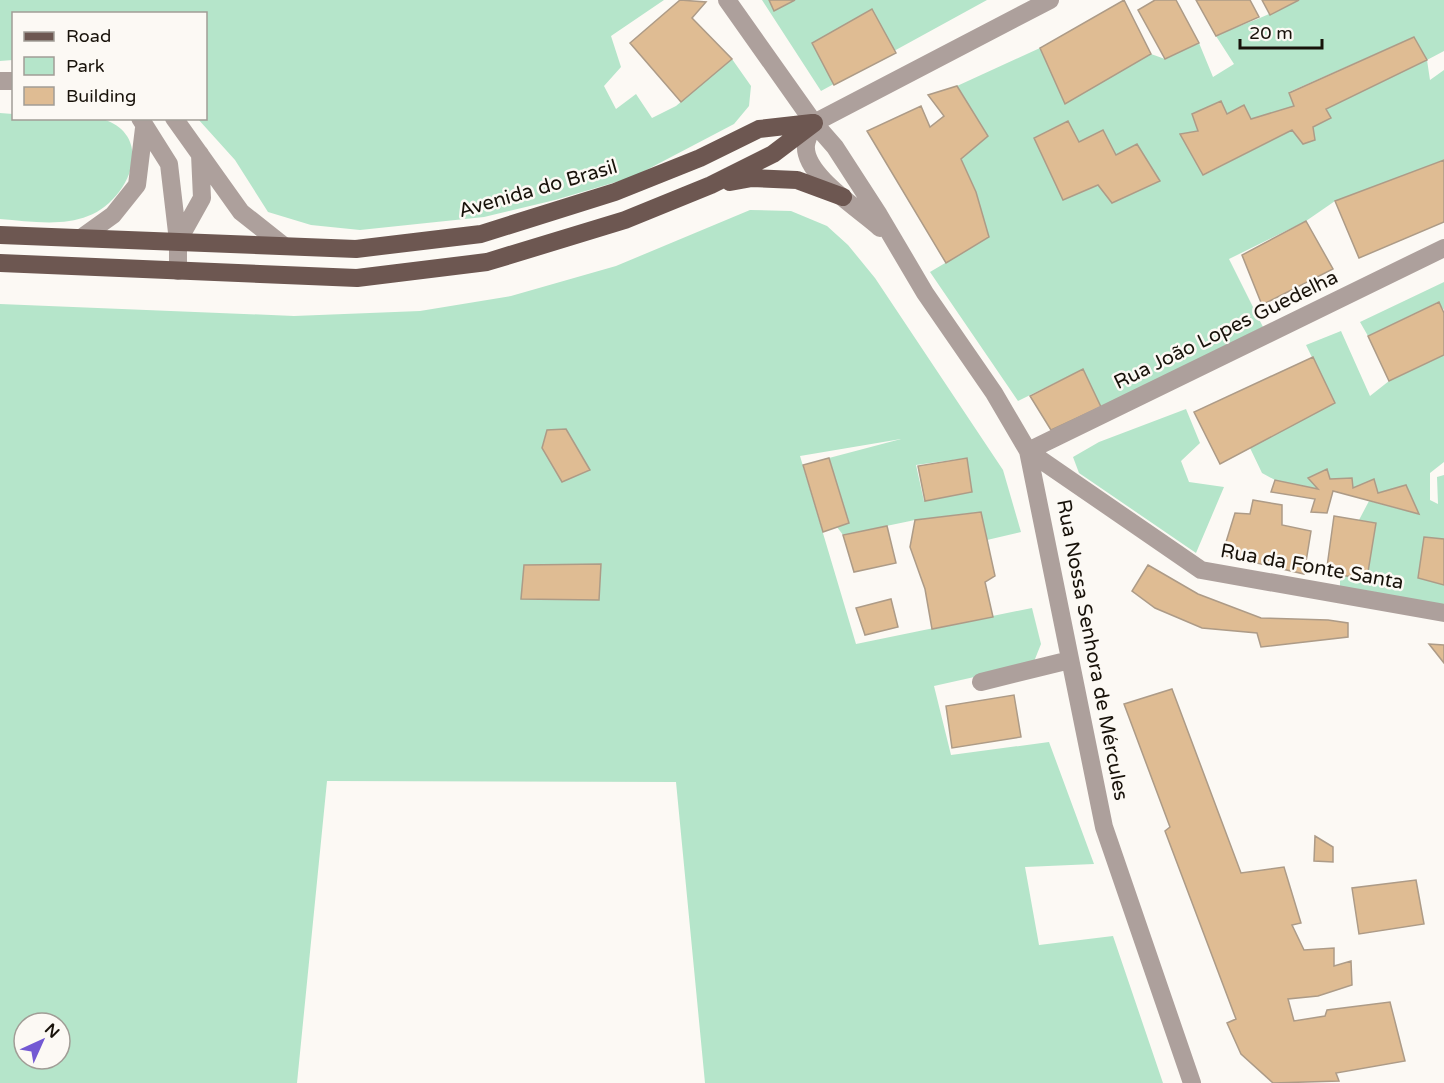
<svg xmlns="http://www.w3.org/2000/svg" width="1444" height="1083" font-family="'Varela Round',sans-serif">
  <rect width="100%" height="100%" fill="#fcf9f4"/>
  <path fill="#b5e5ca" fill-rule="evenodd" d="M0 0H664L611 36 621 67 604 86 616 109 636 94 652 118 676 106 732 59 751 86 749 106 734 124 633 177 555 200 484 217 360 230 311 225 268 212 235 160 198 119 206 118V14H14L13 60 0 61Z
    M762 0H987L821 91Z
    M1299 0H1444V51L1427 60 1430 80 1444 70V160L1335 201 1306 221 1229 259 1263 327 1101 407 1083 369 1018 401 930 272 989 237 976 192 961 159 988 136 957 86 1040 48 1066 103 1151 54 1165 59 1199 43 1213 77 1234 64 1216 36C1244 24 1272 14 1299 0ZM1414 37 1427 60 1326 109 1331 118 1313 127 1315 140 1303 144 1292 130 1204 175 1180 134 1198 131 1244 105 1251 119 1294 106 1289 92ZM1068 121 1079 142 1103 131 1116 155 1137 145 1160 181 1112 203 1098 185 1063 200 1034 138Z
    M0 113 13 114 14 118 103 119C157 137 128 201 88 216 61 227 28 221 0 219Z
    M750 210 791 211 827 226 848 245 875 278 1003 470 1021 532 987 540 980 512 915 520 843 535 837 527 849 522 829 458 901 439 800 456 856 644 1032 608 1041 644 1033 664 934 686 951 755 1049 742 1094 864 1025 867 1039 945 1113 936 1163 1083H705L676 782 327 781 297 1083H0V304L294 316 420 311 511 296 616 266ZM967 458 972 492 924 501 916 465ZM24 1023H60V1059H24Z
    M1444 282V310L1438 302 1368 336 1360 322Z
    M1341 331 1370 396 1389 381 1444 355V462L1430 473V500L1438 504 1437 477 1444 475V539L1424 538 1418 578 1444 585V606L1340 588V575L1367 578 1376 523 1359 520 1369 501 1419 514 1406 485 1378 493 1374 480 1353 488 1351 478 1330 479 1327 469 1309 478 1318 489 1275 480 1262 473 1250 448 1334 403 1306 345Z
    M1186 409 1200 443 1181 461 1189 482 1224 487 1196 553 1079 473 1073 457 1099 442Z"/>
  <path fill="#dfbc93" stroke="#ad9b87" stroke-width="1.5" d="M680 0 706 2 692 18 732 59 681 102 630 43Z
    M769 0H795L774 11Z
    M1124 0 1151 54 1065 104 1040 48Z
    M1155 0H1176L1199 43 1165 59 1138 10Z
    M1196 0H1250L1259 17 1216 36Z
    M1262 0H1299L1270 15Z
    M872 9 896 53 834 85 812 43Z
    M1414 37 1427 60 1326 109 1331 118 1313 127 1315 140 1303 144 1292 130 1203 175 1180 134 1198 131 1192 114 1221 101 1227 114 1244 105 1251 119 1294 106 1289 93Z
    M957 86 988 136 961 159 976 192 989 237 946 263 867 131 921 106 930 127 944 116 928 95Z
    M1068 121 1079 142 1103 130 1116 155 1137 144 1160 181 1112 203 1098 185 1063 200 1034 138Z
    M1444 160V222L1359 258 1335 201Z
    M1306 221 1333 269 1262 305 1242 255Z
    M1439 302 1444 313V355L1389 381 1368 336Z
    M1313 357 1335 403 1220 464 1194 412Z
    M1083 369 1101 407 1051 430 1030 396Z
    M566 429 590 470 562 482 542 448 547 430Z
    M829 458 849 523 823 532 803 465Z
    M967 458 972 492 925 501 918 466Z
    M1327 469 1330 479 1352 478 1353 488 1374 479 1378 493 1406 485 1419 514 1333 491 1327 513 1311 512 1315 499 1271 492 1275 480 1318 489 1308 478Z
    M1253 500 1282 505V525L1311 531 1304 574 1222 555 1235 513 1250 514Z
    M981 512 995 576 985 582 993 617 932 629 925 589 910 547 915 520Z
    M1334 516 1376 523 1367 578 1326 574Z
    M887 526 896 563 854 572 843 535Z
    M1424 537 1444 539V585L1418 578Z
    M601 564 599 600 521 599 524 565Z
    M1148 565 1198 594 1261 618 1328 620 1348 623V637L1261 647 1257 633 1202 628 1155 608 1132 591Z
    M891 599 898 627 865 635 856 608Z
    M1429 644 1444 645V663Z
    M1172 689 1241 873 1284 867 1301 923 1292 925 1304 950 1334 948V966L1351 961 1352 985 1318 996 1288 999 1294 1021 1325 1016 1327 1010 1390 1002 1405 1061 1336 1073 1339 1081 1273 1083 1241 1054 1227 1023 1236 1019 1165 831 1170 827 1124 704Z
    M1014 695 1021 737 952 748 946 706Z
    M1315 836 1333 847V862L1314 861Z
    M1416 880 1424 924 1359 934 1352 888Z"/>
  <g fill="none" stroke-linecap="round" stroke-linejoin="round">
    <path stroke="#ada09c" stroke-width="18" d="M727 0 814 123 835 147 879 215 925 293 994 393 1028 451 1104 827 1192 1083
      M0 81H14
      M140 118 169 164 178 241V271
      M174 118 241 212 284 246
      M814 123 1050 0
      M814 123C811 130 807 138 806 145 803 175 861 210 880 228
      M81 238 113 215 137 185 144 128
      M178 241 202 198 200 154
      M1028 451 1444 248
      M1028 451 1201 570 1444 613
      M981 682 1070 660"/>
    <path stroke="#6d5751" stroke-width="18" d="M730 182 752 178 797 180 843 197
      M0 235 356 249 481 234 615 192 700 158 759 129 812 123
      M0 263 357 278 487 262 625 220 711 185 773 154 814 123"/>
  </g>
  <g text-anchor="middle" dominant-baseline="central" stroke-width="5" stroke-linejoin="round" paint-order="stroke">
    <g font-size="20" fill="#18120a" stroke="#fcf9f4">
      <text transform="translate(538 189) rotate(-16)">Avenida do Brasil</text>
      <text transform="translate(1226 330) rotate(-26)">Rua João Lopes Guedelha</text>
      <text transform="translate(1312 567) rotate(10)">Rua da Fonte Santa</text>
      <text transform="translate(1092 650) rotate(79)">Rua Nossa Senhora de Mércules</text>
    </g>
  </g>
  <rect x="12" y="12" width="195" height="108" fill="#fcf9f4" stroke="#a19d96" stroke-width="1.5"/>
  <rect x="24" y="32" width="30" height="9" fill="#6d5751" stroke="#a19d96" stroke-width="1.5"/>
  <text x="66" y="42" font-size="18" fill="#18120a">Road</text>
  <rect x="24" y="57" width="30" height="18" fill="#b5e5ca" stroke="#a19d96" stroke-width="1.5"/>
  <text x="66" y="72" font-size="18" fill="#18120a">Park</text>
  <rect x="24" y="87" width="30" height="18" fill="#dfbc93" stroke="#a19d96" stroke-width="1.5"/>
  <text x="66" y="102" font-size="18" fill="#18120a">Building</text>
  <g transform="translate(42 1041) rotate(45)"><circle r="28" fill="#fcf9f4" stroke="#a19d96" stroke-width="1.5"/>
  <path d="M0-4.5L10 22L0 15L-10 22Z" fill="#7359d3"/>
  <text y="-9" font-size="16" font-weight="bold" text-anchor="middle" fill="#18120a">N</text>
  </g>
  <path d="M1240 39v9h82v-9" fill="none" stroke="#18120a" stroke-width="3"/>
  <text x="1249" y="39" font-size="18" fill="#18120a" stroke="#fcf9f4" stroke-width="4.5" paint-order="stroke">20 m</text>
</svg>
